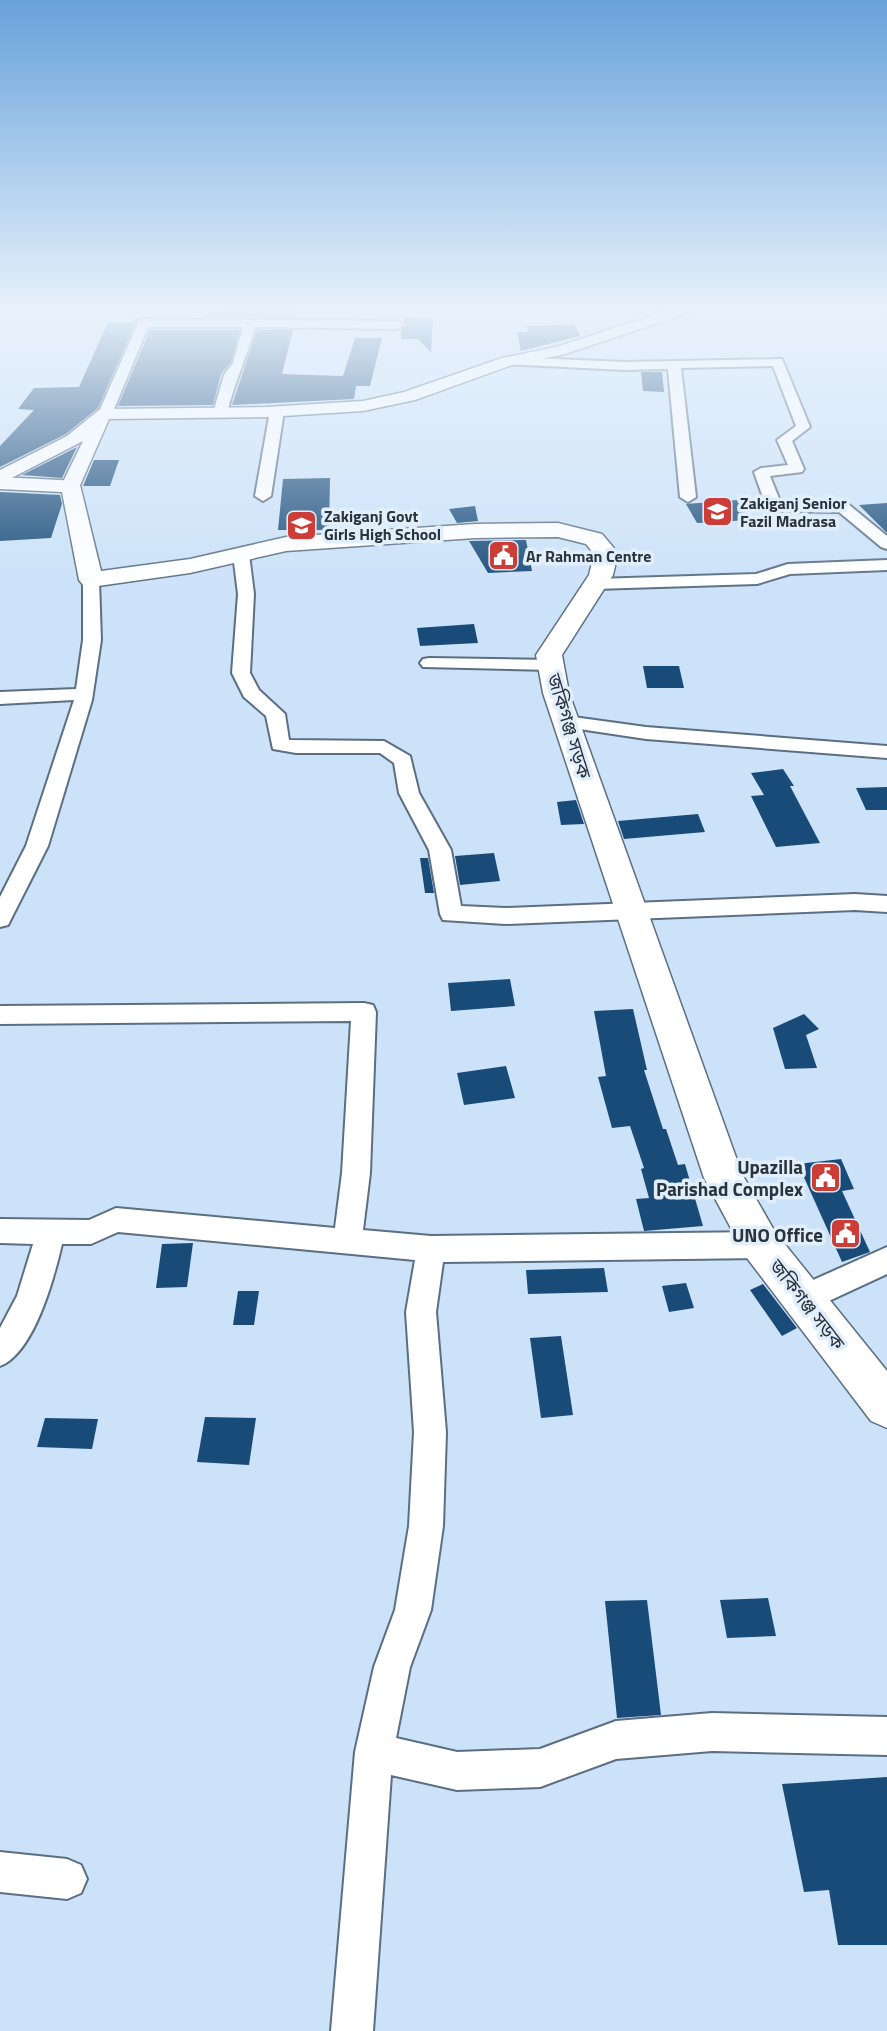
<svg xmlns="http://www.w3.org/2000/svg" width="887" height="2031" font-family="'Titillium Web','Noto Sans Bengali',sans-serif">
  <rect width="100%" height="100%" fill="#cce2f9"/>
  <path fill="#194b79" d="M222 311H295L294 318 202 317 204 313H221Z
    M403 317 433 319 431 352 418 339H401V330L406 326Z
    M135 318H140L136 322 98 408 66 434 0 467V446L34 410 18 409 34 388 79 387 108 322H134Z
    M575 325 580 336 521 351 517 332H528L526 326Z
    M150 330H240L231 362 221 374 213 405 118 406Z
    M257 330H293L282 374 343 376 355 338H382L370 386H356L354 399 232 405Z
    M641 372H662L664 392 643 391Z
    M77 447 62 478 22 475Z
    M94 460H119L110 486H83Z
    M330 478 329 530H278L283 479Z
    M0 492 60 495 62 504 51 538 0 541Z
    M737 500 749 520 697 523 686 504Z
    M887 503V533L859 505Z
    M475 506 478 521 457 523 449 509Z
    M526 540 532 571 488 573 469 541Z
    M474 624 478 643 420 646 417 628Z
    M643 666H679L684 688H647Z
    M783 769 794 786H790L820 843 776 847 751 796 764 795 751 773Z
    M887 787V810H866L856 788Z
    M576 800 584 824 561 825 557 802Z
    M698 814 705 832 624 839 618 821Z
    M494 853 500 881 460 885 455 856Z
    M420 858H428L434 893H425Z
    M510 979 515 1006 451 1011 448 983Z
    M633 1009 647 1070H644L663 1129H666L678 1165 685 1164 703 1226 644 1231 636 1199 649 1198 641 1169 644 1168 630 1126 612 1128 598 1077 606 1076 594 1011Z
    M804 1014 819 1029 806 1035 817 1068 785 1069 773 1028Z
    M506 1066 515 1098 464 1105 457 1073Z
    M841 1159 854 1189 842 1191 870 1252 842 1262 798 1164Z
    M193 1243 187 1287 156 1288 162 1244Z
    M604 1268 608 1292 528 1294 526 1270Z
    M686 1283 694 1308 669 1312 662 1286Z
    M763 1284 797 1328 782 1336 750 1290Z
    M238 1291H259L254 1325H233Z
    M561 1336 573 1415 541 1418 530 1338Z
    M205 1417 256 1418 249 1465 197 1462Z
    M45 1418 98 1419 92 1449 37 1447Z
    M768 1598 776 1636 727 1638 720 1600Z
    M647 1600 661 1715 617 1718 605 1601Z
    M887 1777V1945H838L829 1890 804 1892 782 1784Z"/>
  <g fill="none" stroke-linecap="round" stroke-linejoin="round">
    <defs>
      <path id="minor" d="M144 319 398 321 404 325 398 329 255 327C247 357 234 383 227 413L220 417 213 413 224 375 233 363 243 327H148L112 414 110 417H100L98 414 138 323Z
        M508 357 625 362 782 359 810 427 792 441 804 469 802 472 770 476 780 501 848 504 887 536V549L881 547 839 512 774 511 766 506 754 472 761 468 788 465 777 440 796 426 773 366 681 368 696 497 688 502 680 497 668 369 625 370 504 364 502 361Z
        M277 407 284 411 271 496 263 501 255 496 270 411Z
        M241 549 249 554 254 594 250 673 259 690 285 714 289 740 384 741 410 756 419 793 451 850 461 906 505 908 855 894 887 896V912L855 910 505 924 443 920 440 914 429 850 399 793 394 763 380 753H296L273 749 266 716 244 697 232 673 238 594 233 554Z
        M887 560V570L790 574 757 584 595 589 587 584 595 579 756 574 788 564Z
        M91 575 99 580 101 640 92 700 48 846 11 919 8 925 0 927V897L26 846 74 700 0 704V692L76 689 83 640V580Z
        M429 658 551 660 560 665 551 670 423 667 420 663 423 659Z
        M566 716 646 727 887 746V758L646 739 559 726 556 722Z
        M364 1003 373 1005 376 1012 370 1173 363 1230 431 1236 761 1232 771 1236 775 1245 771 1254 761 1258 443 1262 436 1312 446 1432 443 1526 431 1610 410 1667 396 1738 457 1752 540 1749 616 1721 712 1713 887 1717V1755L712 1751 616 1759 540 1787 457 1790 391 1775 373 2031H331L355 1752 374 1667 395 1610 409 1526 414 1432 406 1312 415 1260 118 1232 91 1244H62C54 1278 34 1353 0 1366V1328L17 1296 33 1244 0 1243V1219L89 1220 116 1208 335 1228 342 1173 351 1021 0 1024V1006Z
        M887 1247V1274L803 1313 793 1309 788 1299 793 1289Z
        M0 1852 67 1859 81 1865 87 1879 81 1893 67 1899 0 1892Z"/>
      <path id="tertiary" d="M666 311H688L685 314 565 354 512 365 415 400 363 411 267 417 109 419 78 490 71 492 61 486 83 441 0 484V470L67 436 99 410 105 409 267 407 363 401 404 392 502 358 556 347Z"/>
      <path id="secondary" d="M0 477 79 481 101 571 190 559 286 537 475 524 558 523 602 534 618 553 613 575 562 655 569 693 742 1174 775 1232 887 1371V1428L871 1421 747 1258 704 1178 543 693 536 655 589 575 594 554 586 544 558 537 475 538 286 551 190 573 91 587 83 585 79 580 62 492 0 489Z"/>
    </defs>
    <use href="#minor" stroke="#5b6e82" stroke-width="4"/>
    <use href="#tertiary" stroke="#5b6e82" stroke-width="3"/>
    <use href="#secondary" stroke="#5b6e82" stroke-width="3"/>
    <use href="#minor" fill="#fff" fill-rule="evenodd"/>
    <use href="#tertiary" fill="#fff" fill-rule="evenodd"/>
    <use href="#secondary" fill="#fff" fill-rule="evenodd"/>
  </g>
  <linearGradient id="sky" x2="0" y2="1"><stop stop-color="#67a2da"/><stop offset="0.52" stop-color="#e8f2fc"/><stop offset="1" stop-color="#e8f2fc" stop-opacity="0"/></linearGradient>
  <rect width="887" height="595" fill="url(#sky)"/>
  <defs>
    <symbol id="school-square" viewBox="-11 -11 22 22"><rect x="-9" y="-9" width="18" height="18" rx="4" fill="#cb3d36" stroke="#e1eefc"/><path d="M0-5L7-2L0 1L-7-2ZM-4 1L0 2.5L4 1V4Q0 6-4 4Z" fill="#fff"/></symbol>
    <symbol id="civic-square" viewBox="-11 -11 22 22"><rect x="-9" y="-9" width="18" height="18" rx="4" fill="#cb3d36" stroke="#e1eefc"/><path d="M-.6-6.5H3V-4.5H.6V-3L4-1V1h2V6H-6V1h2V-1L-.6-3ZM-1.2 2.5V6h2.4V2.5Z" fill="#fff"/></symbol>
  </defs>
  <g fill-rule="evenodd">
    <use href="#school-square" x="700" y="494" width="35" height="35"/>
    <use href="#school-square" x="284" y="508" width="35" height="35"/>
    <use href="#civic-square" x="486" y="538" width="35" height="35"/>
    <use href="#civic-square" x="808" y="1160" width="35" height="35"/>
    <use href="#civic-square" x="828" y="1216" width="35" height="35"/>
  </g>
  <g text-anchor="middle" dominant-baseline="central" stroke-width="7" stroke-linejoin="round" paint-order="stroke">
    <g font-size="16" font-weight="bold" fill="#2b333c" stroke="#e1eefc" text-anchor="start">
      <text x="740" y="503">Zakiganj Senior<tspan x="740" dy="18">Fazil Madrasa</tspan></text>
      <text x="324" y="516">Zakiganj Govt<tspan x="324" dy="18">Girls High School</tspan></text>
      <text x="526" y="556">Ar Rahman Centre</text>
    </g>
    <g font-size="19" fill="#2b333c" stroke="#e1eefc">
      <text transform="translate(570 726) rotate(73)">জকিগঞ্জ সড়ক</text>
      <text transform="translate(808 1304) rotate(52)">জকিগঞ্জ সড়ক</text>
    </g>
    <g font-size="19" font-weight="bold" fill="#2b333c" stroke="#e1eefc" text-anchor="end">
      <text x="803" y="1166">Upazilla<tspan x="803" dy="22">Parishad Complex</tspan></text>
      <text x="823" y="1234">UNO Office</text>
    </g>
  </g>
</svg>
